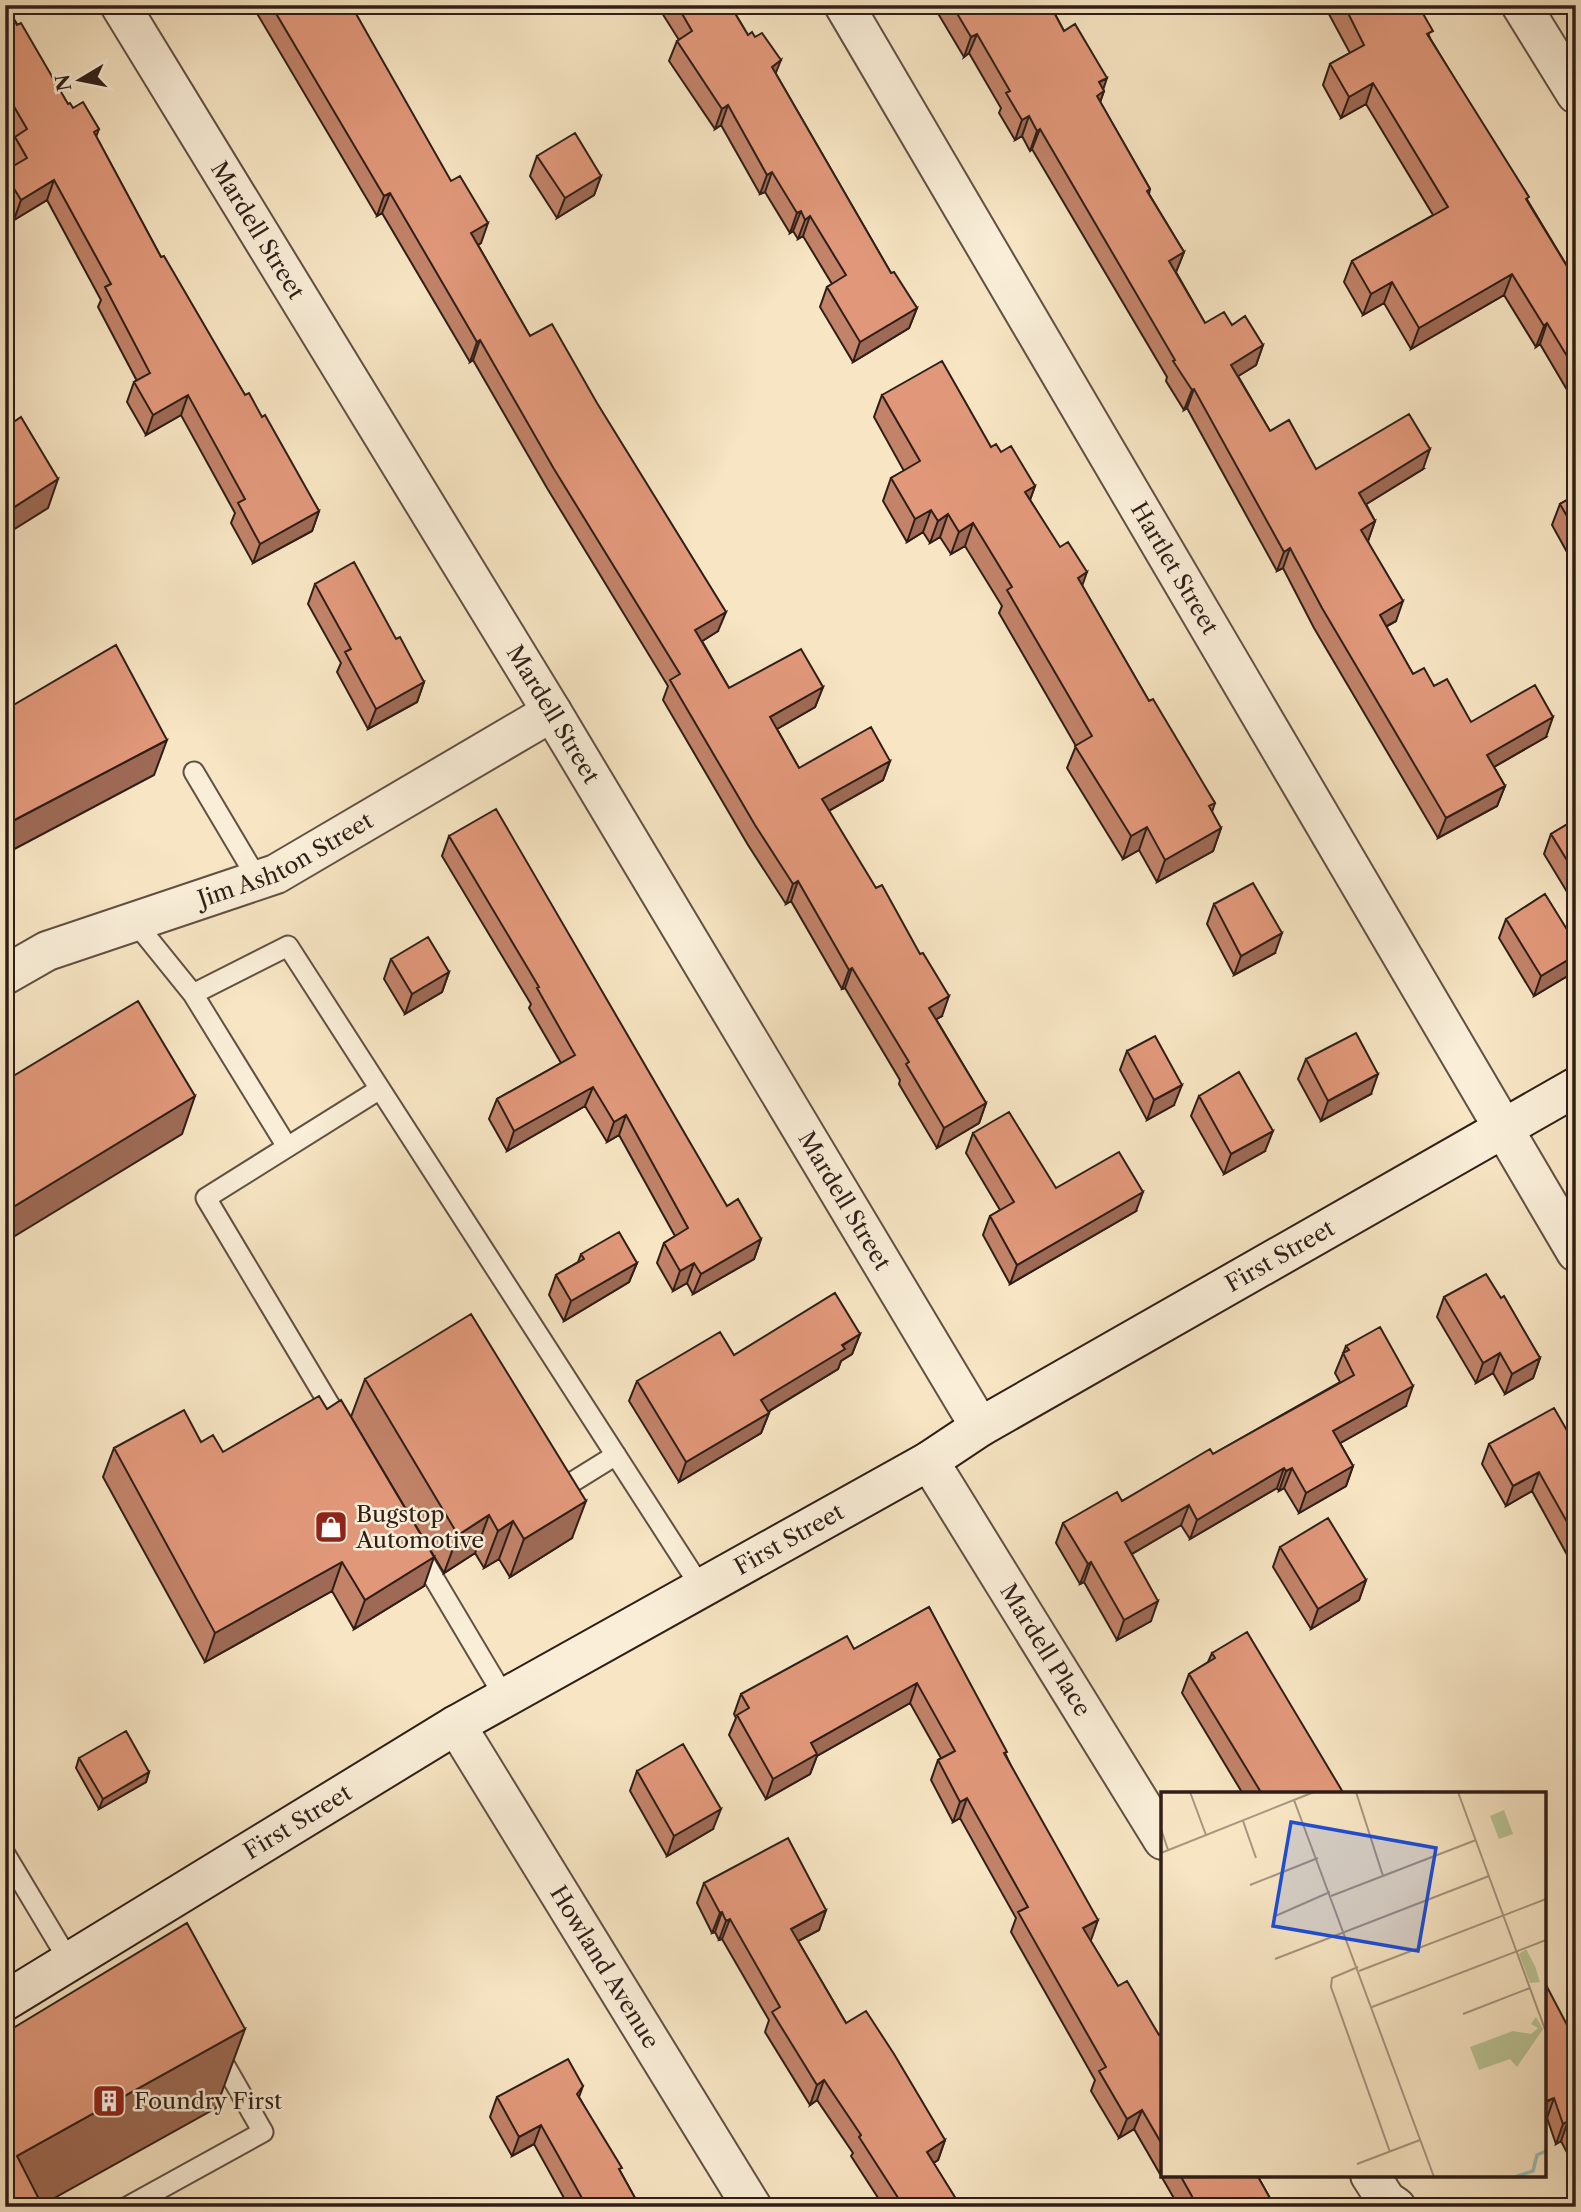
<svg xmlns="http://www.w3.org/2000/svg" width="1581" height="2212" font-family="'Libre Caslon Text',serif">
  <rect width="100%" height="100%" fill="#f7e5c3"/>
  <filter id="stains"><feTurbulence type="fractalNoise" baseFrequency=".00286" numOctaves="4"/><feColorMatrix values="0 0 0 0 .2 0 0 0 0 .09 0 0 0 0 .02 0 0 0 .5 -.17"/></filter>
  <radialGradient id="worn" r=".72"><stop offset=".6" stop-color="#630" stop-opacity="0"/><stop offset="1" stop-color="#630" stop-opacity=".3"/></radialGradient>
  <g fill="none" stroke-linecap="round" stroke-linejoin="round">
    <defs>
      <path id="lane" d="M194 772 258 880
        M134 921 193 994
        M286 1145 193 994 288 946 702 1589
        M344 1429 206 1198 380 1089
        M558 1491 616 1455
        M416 1548 505 1698
        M5 1854 69 1961
        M127 2207 263 2132 216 2050"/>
      <g id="street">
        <path id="s1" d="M120 5 552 712 980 1427"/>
        <path id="s2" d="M844 5 1576 1252"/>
        <path d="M1521 5 1576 94"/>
        <path id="s3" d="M5 975 47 951 276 874 552 712"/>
        <path id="s4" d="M929 1461 1163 1840"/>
        <path id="s5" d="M456 1725 752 2207"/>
        <path d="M1370 2175 1386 2200 1396 2207"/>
      </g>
      <g id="secondary">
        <path id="s6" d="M5 2001 456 1725 929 1461 980 1427 1576 1087"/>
      </g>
    </defs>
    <use href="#lane" stroke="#615043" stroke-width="23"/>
    <use href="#street" stroke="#615043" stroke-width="42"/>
    <use href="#secondary" stroke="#2f1e18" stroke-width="42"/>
    <use href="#lane" stroke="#faeed8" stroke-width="19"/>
    <use href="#street" stroke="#faeed8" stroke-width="38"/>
    <use href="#secondary" stroke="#faeed8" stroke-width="38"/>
  </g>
  <path fill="#c28369" stroke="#2f1e18" stroke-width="2" d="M5 5 68 104 99 129 96 137 161 257 245 395 262 417 319 511 312 531 253 563 231 523 235 513 181 415 146 435 127 402 134 382 137 381 98 307 101 300 47 200 14 220 5 206V171L13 166 7 156 14 139 5 124Z
    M252 5H351L481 243 478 245 530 336 718 631 702 641 729 688 823 687 815 707 777 729 799 768 890 761 883 780 829 811 942 1016 936 1019 986 1103 979 1123 937 1148 899 1084 900 1080 845 988 842 989 791 901 786 904 748 845 663 700 668 686 547 488 473 360 470 362 382 213 377 216Z
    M657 5H730L748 35 776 74 891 273 917 308 909 328 853 362 820 307 827 287 832 284 803 236 798 239 793 231 790 233 765 192 760 194 721 125 715 129 669 61 677 41 679 40Z
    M933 5H1050L1064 31 1104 91 1100 102 1150 189 1149 194 1184 252 1176 272 1205 323 1232 325 1263 345 1256 365 1238 376 1270 431 1316 469H1423L1366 504 1375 521 1368 541 1396 621 1386 627 1413 674 1434 686 1471 722 1546 737 1494 767 1505 786 1497 806 1438 838 1314 628 1283 568 1277 571 1187 408 1184 410 1166 381 1167 377 1032 149 1030 151 1022 136 1015 140 999 113 1001 108 969 53 964 57Z
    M1324 5H1418L1430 38 1576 281V405L1540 344 1536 347 1504 295 1411 349 1384 303 1363 315 1344 282 1352 261 1433 215 1366 104 1341 118 1323 85 1330 64 1350 53Z
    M537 156 601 176 594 195 557 218 530 176Z
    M882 395 1001 452 1035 486 1030 500 1082 586 1149 701 1215 803 1212 812 1221 828 1213 851 1157 882 1139 850 1123 859 1067 768 1076 746 999 613 1002 606 965 546 951 554 940 537 930 543 923 532 907 542 883 501 891 478 904 471 874 417Z
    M1576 495V562L1573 563 1552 525 1560 504Z
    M315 584 396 639 424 682 417 702 368 729 337 672 341 663 308 604Z
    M1576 819V905H1575L1544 854 1551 834Z
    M449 836 727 1206 761 1239 754 1259 693 1294 687 1283 673 1291 657 1263 664 1243 675 1236 619 1135 607 1142 585 1106 507 1151 489 1119 497 1099 561 1063 529 1008 531 1004 442 856Z
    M1214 904 1275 953 1234 975 1207 924Z
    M1506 919 1576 944V966L1574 972 1534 996 1499 938Z
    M391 959 449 972 442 992 405 1014 384 979Z
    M1127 1051 1174 1105 1147 1120 1120 1070Z
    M1306 1059 1371 1094 1321 1121 1298 1079Z
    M1199 1096 1265 1151 1224 1174 1191 1116Z
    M973 1133 1056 1188 1136 1211 1010 1284 983 1235 990 1216 1000 1210 966 1153Z
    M581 1254 637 1263 629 1282 564 1321 549 1295 556 1275 578 1262Z
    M1444 1297 1501 1298 1540 1358 1533 1378 1505 1394 1493 1373 1476 1383 1437 1317Z
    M860 1334 852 1354 841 1361 838 1369 768 1412 769 1413 761 1433 679 1482 629 1401 637 1381 734 1355Z
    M1346 1346 1406 1406 1340 1443 1353 1466 1346 1486 1299 1513 1284 1488 1279 1491 1277 1488 1190 1539 1181 1525 1132 1554 1151 1621 1117 1640 1084 1582 1080 1584 1056 1543 1063 1523 1122 1501 1213 1454 1340 1382 1335 1373Z
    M365 1379 572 1538 510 1577 499 1559 484 1568 475 1553 444 1573 351 1417Z
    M201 1442 223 1452 424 1586 354 1629 332 1591 205 1662 103 1477 114 1448Z
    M1489 1444 1576 1446V1571L1532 1491 1506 1506 1482 1464Z
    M1280 1547 1366 1580 1359 1600 1311 1629 1273 1567Z
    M929 1607 1006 1755 1090 1940 1118 1986 1159 2035 1163 2033V2175H1257L1275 2207H1179L1134 2129 1119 2138 1091 2091 1095 2080 1011 1932 1016 1918 960 1818 953 1822 931 1780 938 1760 941 1758 910 1703 817 1756 810 1774 766 1799 729 1735 736 1718 734 1714 741 1694 854 1649Z
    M1212 1653 1344 1794H1243L1182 1693 1189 1674 1208 1662Z
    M79 1758 149 1772 146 1782 99 1809 76 1768Z
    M637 1771 713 1829 667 1856 630 1791Z
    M704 1883 826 1910 819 1930 798 1941 846 2023 945 2140 938 2160 933 2163 961 2207H884L851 2156 853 2153 817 2100 810 2105 765 2032 769 2020 722 1939 719 1940 715 1932 712 1933 697 1903Z
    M1544 1986 1576 2042V2163L1573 2164 1561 2141 1556 2144 1547 2118 1544 2119Z
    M583 2086 579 2097 640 2207H569L534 2144 512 2156 490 2117 497 2097Z"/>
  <path fill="#9e6a55" stroke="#2f1e18" stroke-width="2" d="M977 34 969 53 964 57 971 37Z
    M781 60 773 80 772 67Z
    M1107 78 1102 93 1104 91 1097 111 1089 116 1099 82Z
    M1373 83 1366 104 1341 118 1349 97Z
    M728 105 721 125 715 129 722 109Z
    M1029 116 1022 136 1015 140 1022 120Z
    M1040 129 1032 149 1030 151 1037 131Z
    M772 172 765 192 760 194 767 175Z
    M601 176 594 195 557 218 565 198Z
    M54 180 47 200 14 220 21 200Z
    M390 193 382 213 377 216 384 196Z
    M801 211 793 231 790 233 797 213Z
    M810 216 803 236 798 239 805 220Z
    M488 223 481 243 464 253 471 233Z
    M1184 252 1176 272 1162 280 1169 261Z
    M1512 274 1504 295 1411 349 1419 328Z
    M1392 282 1384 303 1363 315 1371 294Z
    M917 308 909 328 853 362 860 342Z
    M1547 323 1540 344 1536 347 1544 326Z
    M480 340 473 360 470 362 477 342Z
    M1263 345 1256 365 1224 385 1231 365Z
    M1194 389 1187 408 1184 410 1192 390Z
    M188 395 181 415 146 435 153 415Z
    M1430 449 1423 469 1352 513 1359 493Z
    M58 479 48 508 5 535V513Z
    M1035 486 1027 508 1025 492Z
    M931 510 923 532 907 542 915 519Z
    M319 511 312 531 253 563 260 544Z
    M948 514 940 537 930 543 938 521Z
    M1375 521 1368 541 1354 549 1361 530Z
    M973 523 965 546 951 554 959 532Z
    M1290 548 1283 568 1277 571 1284 552Z
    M1087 572 1079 595 1078 578Z
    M1403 601 1396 621 1372 634 1380 615Z
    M726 612 718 631 688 650 695 630Z
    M424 682 417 702 368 729 376 709Z
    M823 687 815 707 763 737 770 717Z
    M1553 717 1546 737 1480 775 1487 755Z
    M167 740 154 775 5 854V825Z
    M890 761 883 780 814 819 822 799Z
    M1505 786 1497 806 1438 838 1446 818Z
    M1147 827 1139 850 1123 859 1131 836Z
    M1221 828 1213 851 1157 882 1165 860Z
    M798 881 791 901 786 904 793 884Z
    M1282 933 1275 953 1234 975 1241 956Z
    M1576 955V966L1574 972 1534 996 1541 976Z
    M852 968 845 988 842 989 849 970Z
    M449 972 442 992 405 1014 412 994Z
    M949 996 942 1016 922 1027 929 1008Z
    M1378 1074 1371 1094 1321 1121 1328 1101Z
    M1182 1085 1174 1105 1147 1120 1154 1100Z
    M593 1087 585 1106 507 1151 514 1131Z
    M195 1096 182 1134 5 1242V1212Z
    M986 1103 979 1123 937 1148 944 1128Z
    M626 1115 619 1135 607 1142 614 1122Z
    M1273 1131 1265 1151 1224 1174 1231 1154Z
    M1143 1192 1136 1211 1010 1284 1017 1265Z
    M761 1239 754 1259 693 1294 701 1274Z
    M637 1263 629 1282 564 1321 571 1301Z
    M694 1263 687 1283 673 1291 680 1271Z
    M860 1334 852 1354 841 1361 838 1369 754 1420 761 1400Z
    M1500 1353 1493 1373 1476 1383 1483 1363Z
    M1540 1358 1533 1378 1505 1394 1512 1374Z
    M1413 1386 1406 1406 1326 1451 1333 1431Z
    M769 1413 761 1433 679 1482 686 1462Z
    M1353 1466 1346 1486 1299 1513 1306 1493Z
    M1284 1468 1277 1488 1190 1539 1197 1520Z
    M1292 1468 1284 1488 1279 1491 1286 1471Z
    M1539 1472 1532 1491 1506 1506 1513 1486Z
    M586 1501 572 1538 510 1577 524 1539Z
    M1189 1505 1181 1525 1118 1562 1125 1542Z
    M489 1515 475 1553 444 1573 458 1535Z
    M513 1521 499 1559 484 1568 498 1531Z
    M434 1557 424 1586 354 1629 365 1600Z
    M342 1562 332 1591 205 1662 215 1633Z
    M1091 1562 1084 1582 1080 1584 1088 1564Z
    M1366 1580 1359 1600 1311 1629 1318 1609Z
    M1158 1601 1151 1621 1117 1640 1124 1620Z
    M917 1683 910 1703 817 1756 810 1774 766 1799 773 1779 811 1743Z
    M149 1772 146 1782 99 1809 103 1799Z
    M967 1798 960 1818 953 1822 960 1802Z
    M721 1809 713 1829 667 1856 674 1836Z
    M826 1910 819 1930 783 1949 791 1929Z
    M722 1912 715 1932 712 1933 720 1913Z
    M730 1919 722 1939 719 1940 726 1921Z
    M1098 1920 1091 1940 1076 1948 1083 1928Z
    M245 2029 216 2108 38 2207 17 2156Z
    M824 2080 817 2100 810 2105 817 2085Z
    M1554 2098 1547 2118 1544 2119 1545 2103Z
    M1142 2110 1134 2129 1119 2138 1127 2119Z
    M1568 2121 1561 2141 1556 2144 1563 2124Z
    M541 2125 534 2144 512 2156 519 2137Z
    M945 2140 938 2160 919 2172 927 2152Z"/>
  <path fill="#e1987a" stroke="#2f1e18" stroke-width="2" d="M5 5 17 25 21 23 68 104 70 103 73 108 83 102 99 129 94 132 161 257 164 256 245 395 249 393 262 417 265 415 319 511 260 544 238 503 245 499 188 395 153 415 134 382 150 373 105 287 111 284 54 180 21 200 5 174V171L27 158 15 137 27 129 5 91Z
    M271 5H351L451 181 460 176 488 223 471 233 530 336 552 324 597 403 726 612 695 630 729 688 801 649 823 687 770 717 799 768 871 727 890 761 822 799 876 888 882 885 920 954 923 953 949 996 929 1008 986 1103 944 1128 906 1064 909 1062 852 968 849 970 798 881 793 884 755 825 670 680 680 674 554 469 480 340 477 342 390 193 384 196Z
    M677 5H730L748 35 752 32 755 37 762 33 781 60 772 67 891 273 894 272 917 308 860 342 827 287 846 275 810 216 805 220 801 211 797 213 772 172 767 175 728 105 722 109 677 41 692 31Z
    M952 5H1050L1064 31 1075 24 1107 78 1099 82 1104 91 1097 96 1150 189 1147 191 1184 252 1169 261 1205 323 1224 312 1232 325 1245 316 1263 345 1231 365 1270 431 1289 420 1316 469 1409 414 1430 449 1359 493 1375 521 1361 530 1403 601 1380 615 1413 674 1424 668 1434 686 1447 679 1471 722 1535 685 1553 717 1487 755 1505 786 1446 818 1322 608 1290 548 1284 552 1194 389 1192 390 1173 361 1175 360 1040 129 1037 131 1029 116 1022 120 1006 93 1010 91 977 34 971 37Z
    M1344 5H1418L1433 31 1427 34 1529 197 1526 199 1576 281V371L1547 323 1544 326 1512 274 1419 328 1392 282 1371 294 1352 261 1448 207 1373 83 1349 97 1330 64 1364 45Z
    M575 133 601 176 565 198 537 156Z
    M942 361 991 447 996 444 1001 452 1011 446 1035 486 1025 492 1060 547 1068 542 1087 572 1078 578 1149 701 1153 699 1215 803 1209 806 1221 828 1165 860 1147 827 1131 836 1075 746 1092 736 1007 590 1012 587 973 523 959 532 948 514 938 521 931 510 915 519 891 478 920 461 882 395Z
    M21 417 58 479 5 513V428Z
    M1576 495V532L1560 504Z
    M354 562 396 639 400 637 424 682 376 709 345 652 351 649 315 584Z
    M116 645 167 740 5 825V710Z
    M496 809 727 1206 738 1199 761 1239 701 1274 694 1263 680 1271 664 1243 688 1228 626 1115 614 1122 593 1087 514 1131 497 1099 575 1055 537 988 539 987 449 836Z
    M1576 819V875L1551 834Z
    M1253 883 1282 933 1241 956 1214 904Z
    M1545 894 1576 944V955L1541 976 1506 919Z
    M428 937 449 972 412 994 391 959Z
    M138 1001 195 1096 5 1212V1081Z
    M1356 1033 1378 1074 1328 1101 1306 1059Z
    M1155 1036 1182 1085 1154 1100 1127 1051Z
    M1239 1072 1273 1131 1231 1154 1199 1096Z
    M1009 1112 1056 1188 1119 1152 1143 1192 1017 1265 990 1216 1014 1202 973 1133Z
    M619 1232 637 1263 571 1301 556 1275 584 1259 581 1254Z
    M1486 1274 1501 1298 1504 1296 1540 1358 1512 1374 1500 1353 1483 1363 1444 1297Z
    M835 1293 860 1334 842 1345 845 1349 761 1400 769 1413 686 1462 637 1381 720 1332 734 1355Z
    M471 1314 586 1501 524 1539 513 1521 498 1531 489 1515 458 1535 365 1379Z
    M1380 1327 1413 1386 1333 1431 1353 1466 1306 1493 1292 1468 1286 1471 1284 1468 1197 1520 1189 1505 1125 1542 1158 1601 1124 1620 1091 1562 1088 1564 1063 1523 1117 1492 1122 1501 1210 1449 1213 1454 1354 1375 1343 1353 1349 1350 1346 1346Z
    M319 1396 327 1409 341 1400 434 1557 365 1600 342 1562 215 1633 114 1448 184 1410 201 1442 213 1435 223 1452Z
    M1554 1408 1576 1446V1538L1539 1472 1513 1486 1489 1444Z
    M1328 1518 1366 1580 1318 1609 1280 1547Z
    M929 1607 1007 1752 1004 1753 1098 1920 1083 1928 1118 1986 1127 1981 1159 2035 1163 2033V2146L1142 2110 1127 2119 1099 2071 1106 2067 1018 1912 1028 1907 967 1798 960 1802 938 1760 955 1751 917 1683 811 1743 817 1754 773 1779 737 1715 749 1708 741 1694 847 1636 854 1649Z
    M1247 1632 1344 1794H1262L1189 1674 1215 1658 1212 1653Z
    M126 1731 149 1772 103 1799 79 1758Z
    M683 1744 721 1809 674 1836 637 1771Z
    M788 1838 826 1910 791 1929 846 2023 866 2011 894 2054 945 2140 927 2152 961 2207H904L859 2137 861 2135 824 2080 817 2085 772 2012 780 2007 730 1919 726 1921 722 1912 720 1913 704 1883Z
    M187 1923 245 2029 17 2156 43 2207H5V2033Z
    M1546 1985 1576 2042V2135L1568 2121 1563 2124 1554 2098 1544 2102V1986Z
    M568 2059 583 2086 577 2094 622 2168 619 2169 640 2207H587L541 2125 519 2137 497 2097Z
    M1180 2175H1257L1275 2207H1198Z"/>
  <defs>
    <symbol id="shop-square" viewBox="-11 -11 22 22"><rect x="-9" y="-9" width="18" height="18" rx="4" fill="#8f2418" stroke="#faeed8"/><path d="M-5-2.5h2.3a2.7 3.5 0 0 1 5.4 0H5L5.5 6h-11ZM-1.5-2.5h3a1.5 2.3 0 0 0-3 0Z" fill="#fff"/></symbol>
    <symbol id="building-square" viewBox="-11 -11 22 22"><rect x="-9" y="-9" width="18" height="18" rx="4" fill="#8f2418" stroke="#faeed8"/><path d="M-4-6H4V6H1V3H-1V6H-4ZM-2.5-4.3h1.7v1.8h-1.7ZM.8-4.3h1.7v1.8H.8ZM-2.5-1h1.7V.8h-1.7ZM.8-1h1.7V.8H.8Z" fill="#fff"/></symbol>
  </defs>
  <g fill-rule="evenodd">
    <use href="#shop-square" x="312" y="1508" width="38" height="38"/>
    <use href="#building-square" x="90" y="2082" width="38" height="38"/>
  </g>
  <g text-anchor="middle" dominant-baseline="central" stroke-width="5" stroke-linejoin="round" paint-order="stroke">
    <g font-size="23" fill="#2f1e18" stroke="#faeed8">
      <text stroke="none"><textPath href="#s1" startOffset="264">Mardell Street</textPath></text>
      <text stroke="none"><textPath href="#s2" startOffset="653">Hartlet Street</textPath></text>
      <text stroke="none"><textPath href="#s1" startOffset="831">Mardell Street</textPath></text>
      <text stroke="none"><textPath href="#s3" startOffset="304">Jim Ashton Street</textPath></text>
      <text stroke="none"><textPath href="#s1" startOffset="1398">Mardell Street</textPath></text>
      <text stroke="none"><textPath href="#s6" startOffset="1477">First Street</textPath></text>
      <text stroke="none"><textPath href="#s6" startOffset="910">First Street</textPath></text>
      <text stroke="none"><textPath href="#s4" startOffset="222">Mardell Place</textPath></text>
      <text stroke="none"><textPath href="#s6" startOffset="343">First Street</textPath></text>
      <text stroke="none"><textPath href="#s5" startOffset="284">Howland Avenue</textPath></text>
    </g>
    <g font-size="23" fill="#2f1e18" stroke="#faeed8" text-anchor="start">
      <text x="356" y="1514">Bugstop<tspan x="356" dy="26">Automotive</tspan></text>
      <text x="134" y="2101">Foundry First</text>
    </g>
  </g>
  <g transform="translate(1161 1792)">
    <rect width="385" height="385" fill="#f7e5c3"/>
    <path d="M343 18 352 42 338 47 329 24ZM365 157 374 174 379 190 369 191 358 162ZM375 225 382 237 356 275 349 267 318 278 309 255 352 239 370 242 377 236 370 232Z" fill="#bac596"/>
    <path fill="none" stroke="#9dbfb5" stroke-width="3.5" d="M354 385 372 379 376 363 385 359"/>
    <path fill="none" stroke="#a7957f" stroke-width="2" d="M29 0 45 43M195 0 222 84M297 0 385 240M133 8 273 385M82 29 95 66M0 37 7 58M0 61 153 0M89 93 157 66M170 104 315 48M112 125 169 100M114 167 328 84M197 175 171 186 170 195 229 360M198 179 385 107M211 215 385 148M302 222 369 196M196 372 259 348"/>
    <path fill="#1d4ed8" fill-opacity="0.15" stroke="#1d4ed8" stroke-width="3.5" d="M130 30 275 56 257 159 112 134Z"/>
    <rect width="385" height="385" fill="none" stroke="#2f1e18" stroke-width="3.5"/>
  </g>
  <rect width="1581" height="2212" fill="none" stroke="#f7e5c3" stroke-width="28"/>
  <rect x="7" y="7" width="1567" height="2198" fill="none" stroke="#2f1e18" stroke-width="3.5"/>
  <rect x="14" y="14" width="1553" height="2184" fill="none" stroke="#2f1e18" stroke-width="2"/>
  <g transform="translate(80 80) rotate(260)" stroke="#faeed8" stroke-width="5" paint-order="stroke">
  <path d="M0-5L12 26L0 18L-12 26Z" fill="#2f1e18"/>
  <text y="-10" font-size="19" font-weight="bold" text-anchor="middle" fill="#2f1e18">N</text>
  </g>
  <rect width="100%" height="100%" filter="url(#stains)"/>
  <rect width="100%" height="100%" fill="url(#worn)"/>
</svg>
